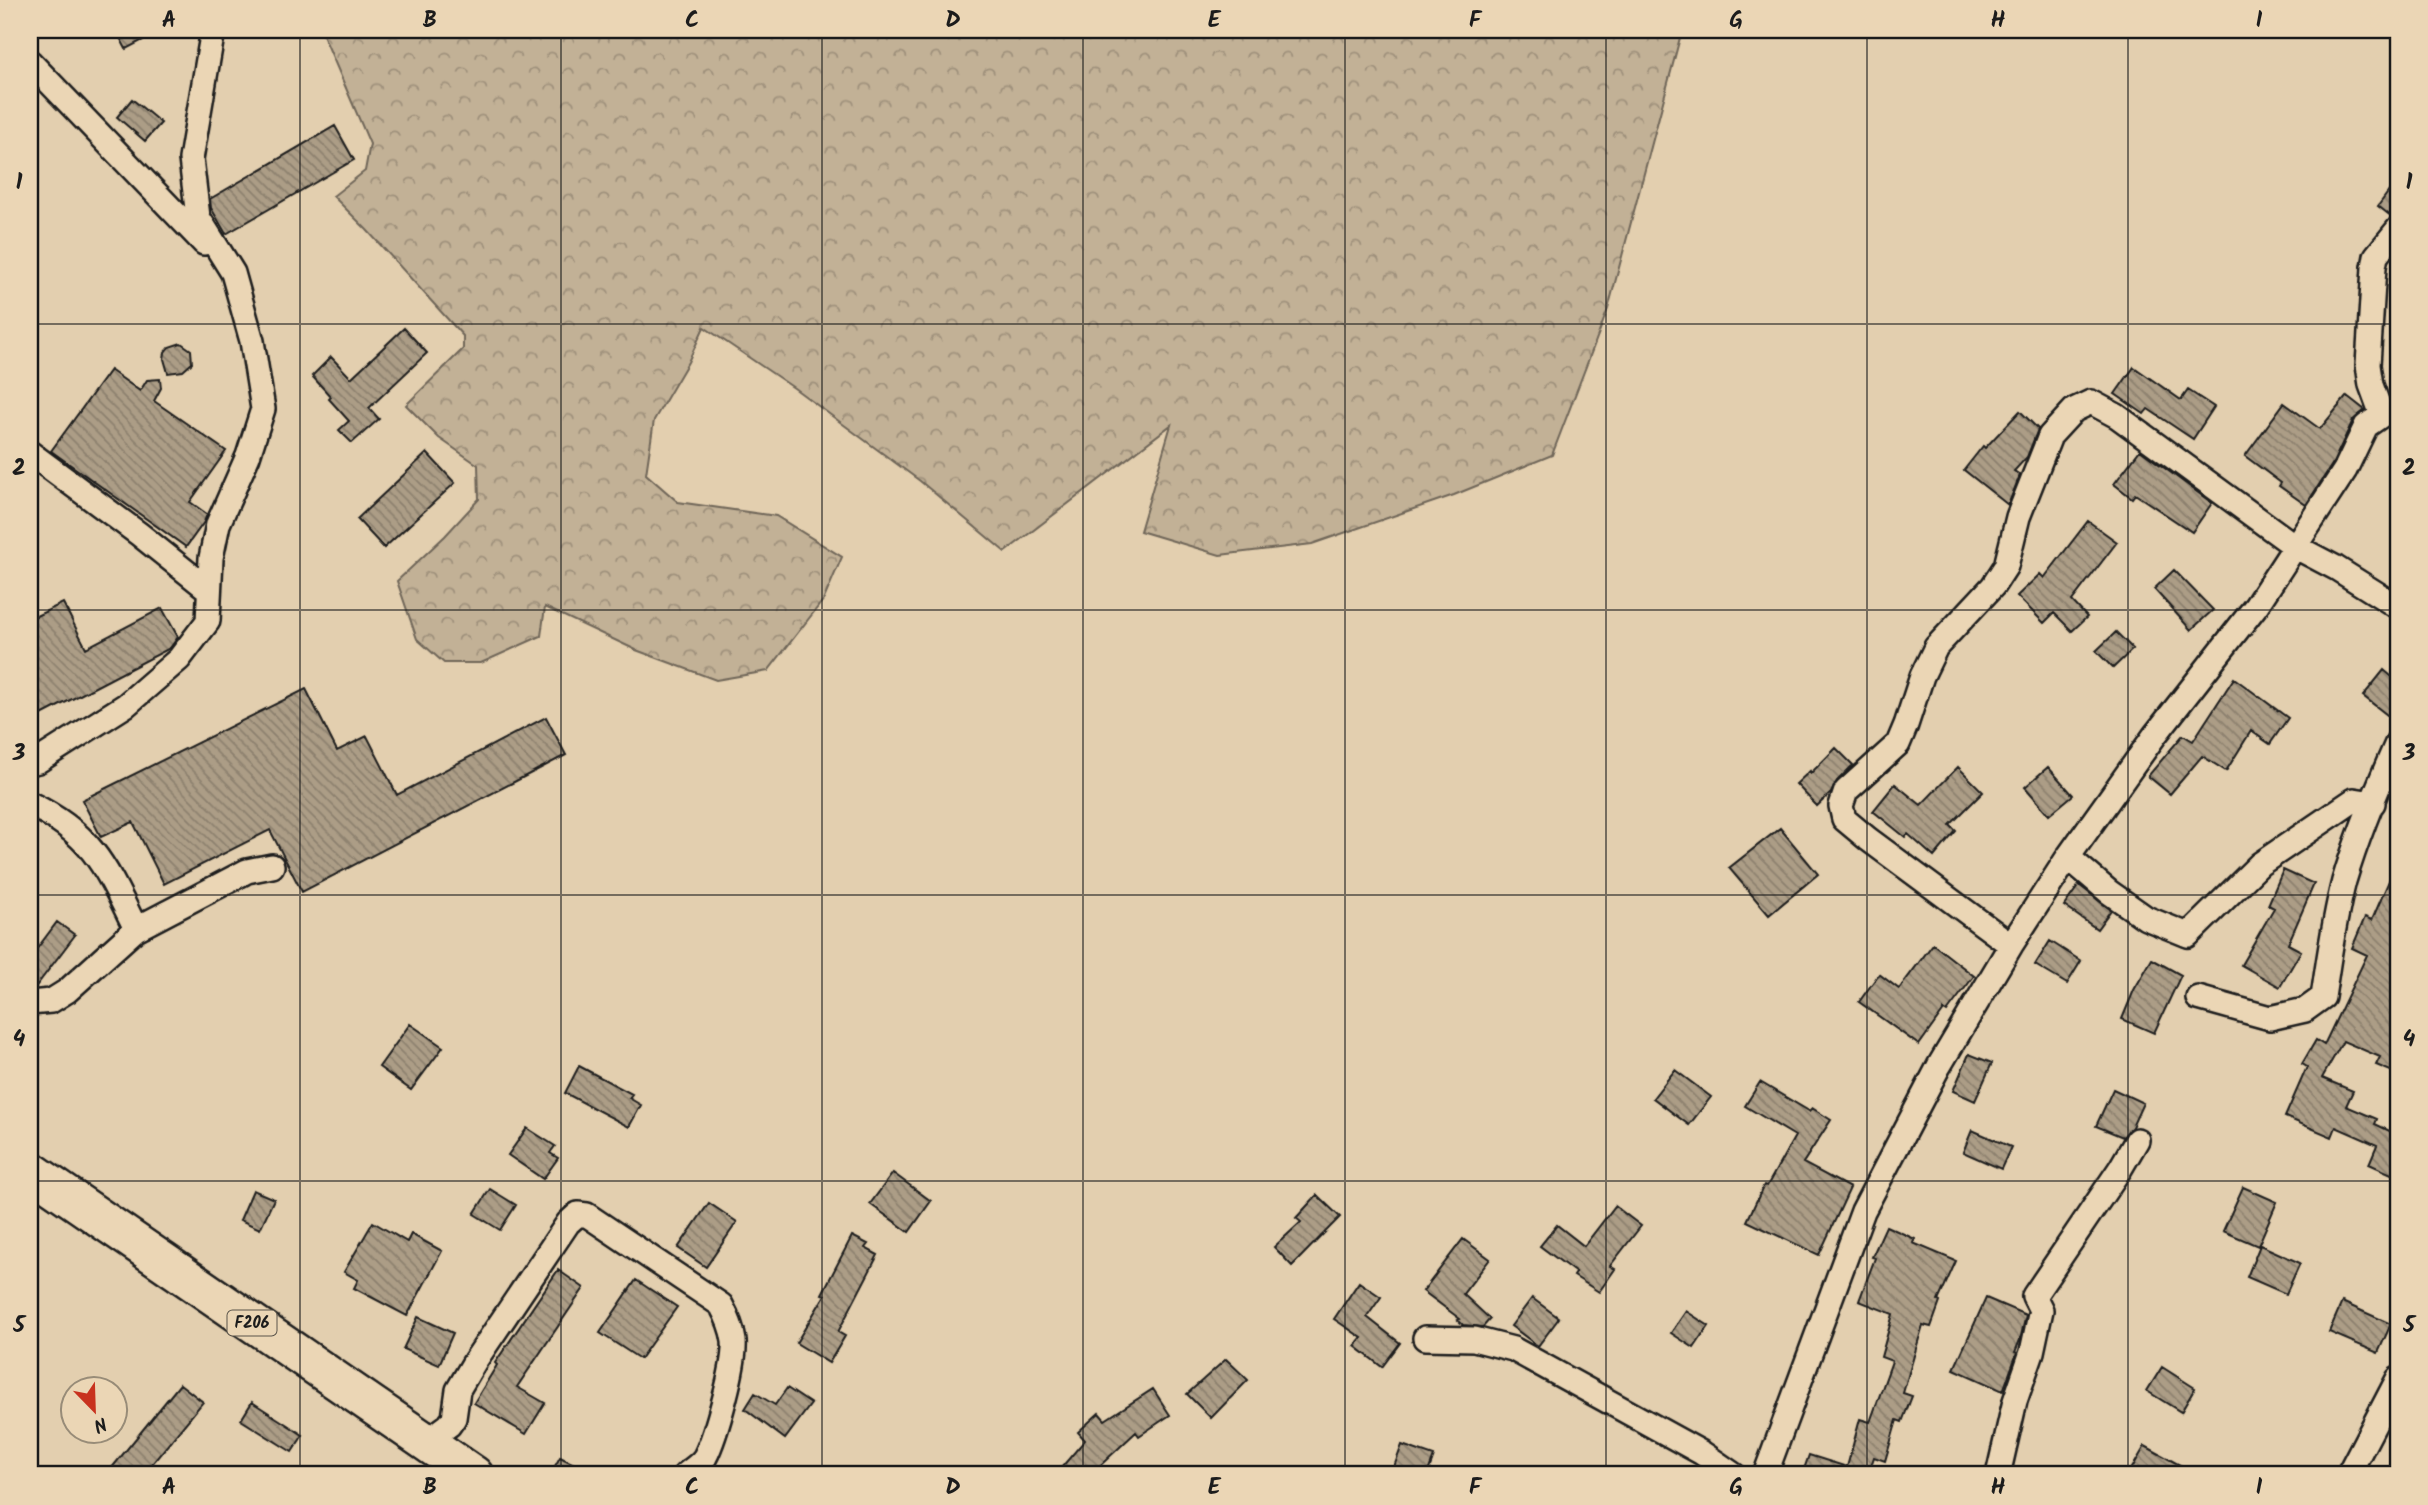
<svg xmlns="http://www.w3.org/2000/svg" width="2428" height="1505" font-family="Kalam,sans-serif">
  <defs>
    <pattern id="forest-crowns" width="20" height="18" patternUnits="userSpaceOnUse" patternTransform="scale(1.75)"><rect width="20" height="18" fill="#c2b196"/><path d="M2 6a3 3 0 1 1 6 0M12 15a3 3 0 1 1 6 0" fill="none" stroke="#9d8f7a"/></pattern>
    <pattern id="building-back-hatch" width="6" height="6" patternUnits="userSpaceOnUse" patternTransform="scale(1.75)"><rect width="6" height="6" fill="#ac9d86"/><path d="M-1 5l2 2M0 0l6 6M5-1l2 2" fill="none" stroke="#8b7f6d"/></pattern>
  </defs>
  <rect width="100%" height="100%" fill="#e3cfaf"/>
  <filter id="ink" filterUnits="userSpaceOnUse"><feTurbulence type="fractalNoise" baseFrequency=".0143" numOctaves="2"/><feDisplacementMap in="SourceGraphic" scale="14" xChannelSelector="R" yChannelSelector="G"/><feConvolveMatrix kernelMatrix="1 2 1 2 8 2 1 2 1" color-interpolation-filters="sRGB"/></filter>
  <g filter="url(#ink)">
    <path fill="url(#forest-crowns)" stroke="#6f6659" stroke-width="2" d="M321 30H1682L1608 309 1552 455 1454 495 1312 544 1220 555 1140 531 1171 425 1005 552 920 481 794 388 704 327 688 362 654 420 646 474 678 502 776 516 842 557 824 599 768 671 716 680 636 650 545 607 541 636 481 663H444L417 639 397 581 445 536 479 499 478 465 439 438 406 405 463 349V336L367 230 333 196 365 171 370 144Z"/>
    <path fill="url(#building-back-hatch)" stroke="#1c1c1c" stroke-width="2" d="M116 30H162L126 49Z
      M132 99 161 123 145 141 117 117Z
      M335 126 354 160 226 234 211 208 210 199Z
      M2398 179V215L2392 217 2378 206Z
      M404 328 427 353 369 408 379 419 352 443 339 430 349 421 329 399 331 397 312 376 331 357 351 378Z
      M181 343 191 350 192 363 183 371 168 373 164 359 165 352 169 347Z
      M2134 367 2181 400 2188 390 2214 407 2193 439 2148 409 2144 414 2115 394Z
      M110 370 140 391 147 380 160 379 161 388 154 401 226 451 190 502 207 514 204 522 186 547 51 451Z
      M2347 396 2365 410 2353 420 2333 463 2306 505 2279 486 2281 483 2245 456 2284 403 2320 429Z
      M2020 411 2038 429 2027 457 2014 471 2020 475 2008 505 1964 470 1983 446 1985 448Z
      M2140 450 2212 503 2192 532 2135 494 2132 498 2114 484Z
      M427 453 455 483 384 548 357 519Z
      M2088 521 2117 542 2072 601 2087 617 2072 631 2054 613 2044 623 2017 596 2040 574 2044 578Z
      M2174 570 2213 610 2191 630 2154 589Z
      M63 603 86 648 162 608 178 637 170 648 30 721V619Z
      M2116 632 2133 649 2113 668 2096 651Z
      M2384 670 2398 682V709L2391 718 2363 696Z
      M2234 678 2288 718 2270 744 2251 731 2226 771 2202 756 2170 794 2148 776 2183 735 2193 741Z
      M306 689 337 751 367 736 397 795 546 717 566 755 302 892 270 830 164 884 133 822 101 837 82 800Z
      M1836 748 1853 765 1837 781 1831 793 1817 806 1796 784 1810 771 1811 773Z
      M1958 767 1983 792 1950 825 1956 831 1934 857 1908 834 1905 837 1873 811 1895 784 1921 805Z
      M2048 767 2073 795 2049 815 2025 787Z
      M1780 828 1818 874 1769 915 1729 868Z
      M2398 860V1074L2376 1065 2380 1057 2343 1041 2322 1078 2353 1091 2346 1106 2377 1119 2375 1124 2398 1135V1177L2369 1164 2377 1145 2336 1127 2332 1137 2285 1117 2307 1067 2302 1064 2316 1040 2324 1045 2367 955 2352 948 2365 917 2372 920Z
      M2283 870 2314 884 2288 944 2301 951 2280 987 2241 965 2274 908 2268 905Z
      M2079 885 2111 910 2097 929 2064 906Z
      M57 922 75 935 34 989H30V958Z
      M2050 941 2081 961 2067 984 2035 965Z
      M1933 944 1974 976 1947 1012 1944 1010 1919 1045 1859 1002 1879 974 1899 989Z
      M2152 959 2181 975 2154 1033 2122 1019 2134 990Z
      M410 1024 443 1047 411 1090 379 1067Z
      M1969 1054 1992 1063 1975 1101 1953 1091Z
      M579 1066 632 1094 629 1098 641 1105 629 1127 565 1093Z
      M1675 1070 1711 1097 1689 1125 1653 1098Z
      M1760 1082 1809 1111 1812 1108 1831 1120 1803 1163 1850 1188 1819 1255 1747 1221 1764 1185 1767 1186 1795 1136 1745 1106Z
      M2113 1089 2143 1103 2132 1127 2123 1137 2096 1126Z
      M527 1128 555 1146 550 1153 558 1158 543 1179 508 1155Z
      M1972 1130 2011 1147 2001 1169 1963 1152Z
      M893 1173 931 1201 909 1232 870 1204Z
      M2243 1187 2277 1202 2258 1246 2223 1231Z
      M490 1189 516 1205 500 1230 474 1214Z
      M253 1190 274 1199 260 1229 240 1220Z
      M1317 1195 1340 1217 1292 1266 1274 1247 1301 1222 1296 1218Z
      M709 1203 737 1222 706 1267 678 1248Z
      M1615 1206 1641 1226 1610 1266 1615 1269 1599 1292 1574 1276 1576 1273 1540 1246 1557 1225 1584 1246Z
      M373 1222 407 1242 411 1234 442 1251 407 1316 354 1288 358 1280 344 1272Z
      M1886 1226 1915 1239 1913 1243 1956 1261 1938 1301 1940 1302 1931 1327 1923 1325 1903 1393 1912 1396 1902 1422 1897 1420 1885 1461 1874 1457 1868 1475H1802L1809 1455 1847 1467 1860 1419 1870 1422 1892 1361 1881 1357 1893 1314 1859 1301 1875 1258 1872 1257Z
      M852 1236 868 1244 865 1248 878 1255 838 1332 845 1336 829 1363 796 1343 825 1295 822 1294Z
      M1463 1239 1490 1259 1463 1294 1490 1319 1483 1327 1463 1325 1458 1320 1460 1319 1423 1291Z
      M2260 1245 2300 1263 2286 1294 2247 1277Z
      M558 1270 584 1288 517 1387 545 1403 526 1434 474 1403 497 1365 495 1363Z
      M636 1280 677 1307 640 1359 600 1333Z
      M1359 1282 1381 1297 1367 1317 1400 1343 1382 1367 1355 1346 1362 1338 1334 1319Z
      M1532 1298 1559 1318 1538 1346 1511 1326Z
      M1986 1298 2026 1315 2020 1340 2015 1352 2017 1353 2003 1391 1954 1369Z
      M2342 1302 2391 1324 2378 1353 2329 1332Z
      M1686 1311 1709 1326 1694 1348 1671 1333Z
      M418 1317 453 1333 439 1365 403 1349Z
      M1226 1359 1248 1380 1211 1418 1187 1394Z
      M2162 1367 2195 1388 2181 1412 2147 1391Z
      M180 1384 203 1402 143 1475H106Z
      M787 1388 811 1404 785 1439 745 1409 755 1393 775 1405Z
      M1153 1389 1170 1415 1139 1436 1136 1432 1090 1475H1055L1085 1440 1078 1432 1099 1413 1105 1420Z
      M252 1402 303 1435 292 1452 241 1420Z
      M1402 1445 1434 1456 1427 1475H1391Z
      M2145 1446 2198 1475H2128Z
      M560 1457 574 1464 568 1475H550Z"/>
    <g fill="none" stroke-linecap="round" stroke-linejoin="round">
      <defs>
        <path id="street" d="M30 62 204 243
          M30 453 139 534 209 590
          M30 763 38 761 126 705 179 659 208 621 211 558 218 524 248 456 263 409 252 341 233 273 198 217 191 159 213 30
          M30 804C93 834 106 868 136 929
          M2068 857 2109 892 2146 918 2188 935 2260 864 2354 800 2373 803
          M2011 945 1868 839 1844 819 1841 806 1846 791 1898 744 1906 725 1922 676 1936 647 1993 586 2006 566 2018 517 2050 436 2074 410 2091 402 2117 416 2296 547 2336 568 2398 607
          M2198 998 2270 1018 2305 1010 2323 997C2329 958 2334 919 2344 881 2358 834 2378 786 2398 741
          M30 1003 51 1001 67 991 136 929 247 871 272 866
          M1425 1338 1474 1339 1513 1349 1702 1453 1734 1475
          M426 1442 449 1425 454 1418 458 1390 475 1361 568 1223 578 1214 587 1215 721 1305C727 1316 732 1327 734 1341 736 1363 716 1436 705 1457 701 1464 691 1470 685 1475
          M1765 1475 1863 1211 1939 1066 2011 945 2068 857 2155 735 2256 606 2345 470 2366 426 2382 415 2371 385 2368 365 2374 267 2376 256 2398 229
          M1998 1475 2015 1401 2032 1352 2041 1310 2034 1296 2120 1169 2137 1140
          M2348 1475 2398 1379"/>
        <path id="primary" d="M30 1170 474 1475"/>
      </defs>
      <use href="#street" stroke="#1c1c1c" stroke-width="28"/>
      <use href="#primary" stroke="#1c1c1c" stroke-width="42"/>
      <use href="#street" stroke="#ebd6b5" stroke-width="23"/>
      <use href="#primary" stroke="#ebd6b5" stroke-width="37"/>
    </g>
  </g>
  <path fill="none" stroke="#1c1c1c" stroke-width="2" stroke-opacity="0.55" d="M300 30V1475M561 30V1475M822 30V1475M1083 30V1475M1345 30V1475M1606 30V1475M1867 30V1475M2128 30V1475M30 324H2398M30 610H2398M30 895H2398M30 1181H2398"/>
  <g text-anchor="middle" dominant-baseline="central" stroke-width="7" stroke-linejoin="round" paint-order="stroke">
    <rect fill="#ebd6b5" stroke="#5a544a" stroke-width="2" x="227.5" y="1310.5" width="49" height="25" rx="5"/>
    <g font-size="16" font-weight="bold" fill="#1c1c1c">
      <text x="252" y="1323">F206</text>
    </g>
  </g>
  <rect width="2428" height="1505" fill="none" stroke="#ebd6b5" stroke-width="77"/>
  <g transform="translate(94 1410) rotate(157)"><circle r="33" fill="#ebd6b5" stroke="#988c78" stroke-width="2"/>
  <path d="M0-5L12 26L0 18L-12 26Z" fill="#c8321e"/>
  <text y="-10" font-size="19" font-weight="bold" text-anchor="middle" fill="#1c1c1c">N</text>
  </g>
  <rect x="38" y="38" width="2352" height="1428" fill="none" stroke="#1c1c1c" stroke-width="2.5"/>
  <g font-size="23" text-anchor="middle" font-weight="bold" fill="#1c1c1c">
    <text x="169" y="27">A</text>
    <text x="430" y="27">B</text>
    <text x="692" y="27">C</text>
    <text x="953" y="27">D</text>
    <text x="1214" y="27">E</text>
    <text x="1475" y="27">F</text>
    <text x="1736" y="27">G</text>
    <text x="1998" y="27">H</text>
    <text x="2259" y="27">I</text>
    <text x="19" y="189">1</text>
    <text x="2409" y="189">1</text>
    <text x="19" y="475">2</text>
    <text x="2409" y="475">2</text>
    <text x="19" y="760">3</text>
    <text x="2409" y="760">3</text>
    <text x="19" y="1046">4</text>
    <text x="2409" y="1046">4</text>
    <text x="19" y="1332">5</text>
    <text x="2409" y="1332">5</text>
    <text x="169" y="1494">A</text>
    <text x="430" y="1494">B</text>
    <text x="692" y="1494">C</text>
    <text x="953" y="1494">D</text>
    <text x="1214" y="1494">E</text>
    <text x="1475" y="1494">F</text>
    <text x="1736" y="1494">G</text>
    <text x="1998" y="1494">H</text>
    <text x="2259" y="1494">I</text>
  </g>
</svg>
